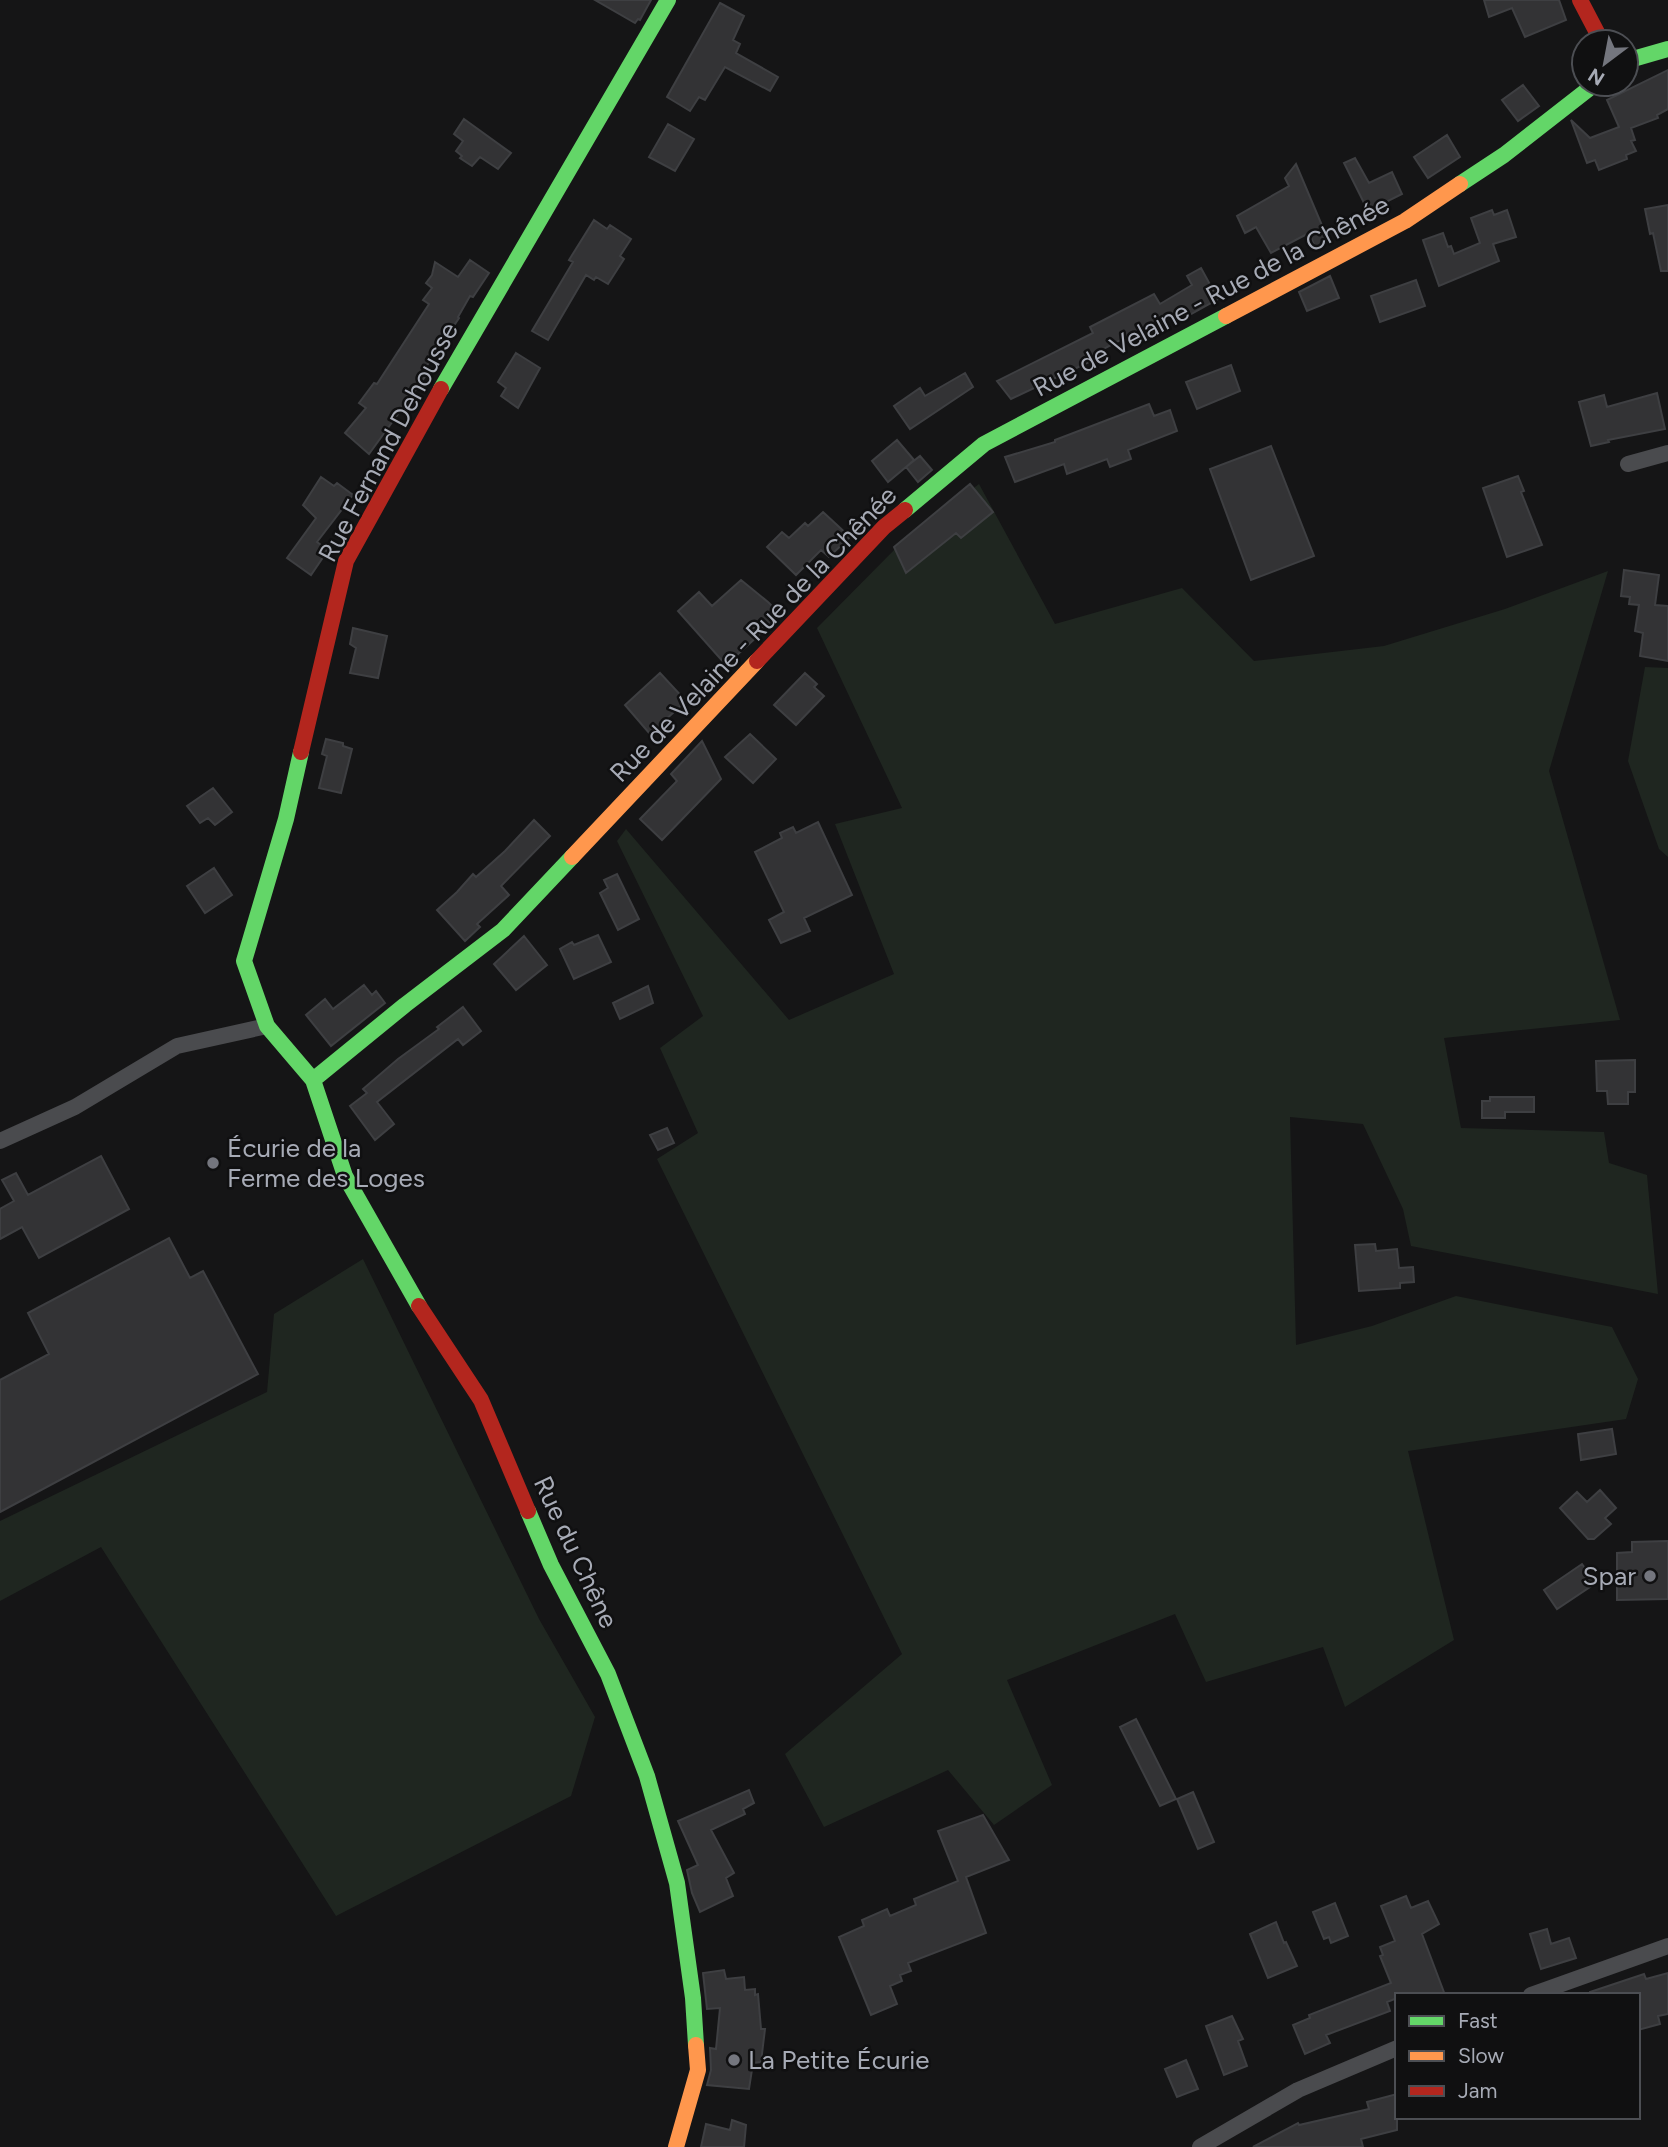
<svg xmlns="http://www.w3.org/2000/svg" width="1668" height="2147" font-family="Figtree,sans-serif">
  <rect width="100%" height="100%" fill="#151516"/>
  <path fill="#1f2620" d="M979 484 1055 624 1182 588 1254 661 1384 646 1505 609 1608 571 1549 771 1620 1020 1444 1038 1461 1128 1604 1132 1609 1163 1647 1175 1658 1294 1411 1246 1403 1209 1363 1124 1290 1117 1296 1345 1372 1326 1456 1296 1612 1327 1638 1379 1626 1419 1408 1451 1454 1640 1345 1707 1323 1647 1206 1682 1175 1614 1007 1680 1052 1785 994 1825 948 1770 824 1827 785 1754 902 1654 657 1159 698 1133 660 1048 703 1016 617 841 626 829 789 1020 894 974 835 824 902 808 817 628 900 544Z
    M1645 667 1668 668V857L1659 849 1628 761Z
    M363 1259 539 1619 595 1717 571 1796 336 1916 101 1547 0 1601V1521L267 1392 274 1314Z"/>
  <path fill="#333335" stroke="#3e3f42" stroke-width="2" d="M595 0H651L640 20 638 19 635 23Z
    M1484 0H1559L1566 20 1525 37 1512 8 1489 17Z
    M720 3 744 16 733 40 740 44 736 53 778 77 770 91 725 67 705 100 699 97 690 111 667 97Z
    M1668 70V109L1657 115 1658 118 1631 128 1635 140 1631 141 1636 151 1626 155 1627 159 1599 170 1595 160 1587 163 1571 120 1590 138 1619 127 1607 100Z
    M1523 85 1539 106 1518 121 1502 100Z
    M464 119 511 153 498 169 480 157 472 166 460 158 462 156 456 151 463 141 454 134Z
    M668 124 694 139 675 171 649 157Z
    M1447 135 1460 157 1428 178 1414 157Z
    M1355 158 1369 183 1392 172 1402 194 1368 211 1344 163Z
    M1296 164 1329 242 1315 247 1309 233 1271 253 1256 227 1245 233 1237 216 1289 186 1285 178Z
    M1668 205V271H1661L1653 233 1650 234 1645 209Z
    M1492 210 1494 215 1507 210 1516 237 1493 244 1499 261 1439 286 1423 240 1443 233 1448 247 1451 246 1454 254 1480 243 1471 218Z
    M594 220 607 229 610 225 631 239 620 256 624 259 608 284 596 277 594 280 586 275 548 340 532 331 573 262 569 260Z
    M470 260 489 273 473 297 470 296 458 317 459 318 426 367 430 370 369 454 345 433 366 408 359 403 374 383 377 384 429 304 423 300 432 288 426 283 432 275 435 262 458 277Z
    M1201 268 1218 299 1186 317 1182 310 1151 328 1149 325 1088 357 1091 361 1011 399 997 381 1093 333 1090 327 1154 294 1160 304 1192 285 1187 276Z
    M1330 276 1339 298 1307 311 1299 292Z
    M1416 280 1425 306 1380 322 1371 296Z
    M516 353 540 368 518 408 501 396 506 388 498 382Z
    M1231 365 1240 391 1197 409 1186 382Z
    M965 373 973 387 910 429 894 406 920 388 925 396Z
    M1657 393 1665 429 1608 440 1609 442 1591 446 1579 402 1604 395 1607 407Z
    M1149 404 1154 416 1170 410 1177 431 1128 450 1131 459 1110 467 1107 459 1067 474 1064 464 1015 482 1005 457 1055 442V440Z
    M897 440 914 460 906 467 920 456 932 470 918 482 906 467 888 482 872 461Z
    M1271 446 1314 556 1251 580 1210 469Z
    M1518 476 1524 491 1521 492 1542 545 1507 557 1483 488Z
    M321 477 334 486 337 483 353 495 317 542 328 550 311 575 287 558 316 518 303 505Z
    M970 484 993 512 961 538 956 533 906 573 894 547Z
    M823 512 850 537 829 557 821 550 796 575 767 547 782 532 789 538 805 523 808 526Z
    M1624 570 1659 575 1655 605 1668 606V661L1640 656 1643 633 1635 631 1639 605 1629 604 1630 597 1621 596Z
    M741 580 768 602 781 615 726 665 678 611 699 592 712 606Z
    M353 628 387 636 378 678 350 673 356 648 350 644Z
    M660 673 686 701 650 734 625 705Z
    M805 673 817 684 814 687 824 696 796 725 774 705Z
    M750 734 776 759 753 783 725 757Z
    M326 739 343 743V746L352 749 341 793 319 788 327 756 322 754Z
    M702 741 721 779 662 840 640 819 677 781 671 774Z
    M213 788 232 812 215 825 208 818 200 823 187 806Z
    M534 820 550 836 501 886 509 895 477 924 480 927 465 941 437 910 457 892 473 874 476 877 505 851Z
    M818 822 852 895 804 918 810 931 781 943 769 920 784 912 755 852 782 838 780 833 793 827 796 833Z
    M214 868 232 895 205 913 187 886Z
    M617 874 639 919 618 930 600 893 608 888 604 880Z
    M598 935 611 962 574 979 560 949 572 942 574 945Z
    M524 936 547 965 516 990 494 964Z
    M364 985 372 995 376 991 385 1003 331 1046 306 1015 325 999 333 1009Z
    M648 986 653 1003 620 1019 613 1003Z
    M463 1007 481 1031 463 1045 458 1039 377 1102 394 1124 375 1140 350 1106 367 1093 363 1089 398 1059 439 1029 437 1027Z
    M1635 1060V1092H1628V1104H1608L1607 1091H1597L1596 1061Z
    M1490 1097H1534V1112H1505V1118H1482V1101H1490Z
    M667 1128 674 1143 658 1150 650 1135Z
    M101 1156 129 1209 39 1258 22 1227 0 1239V1209L14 1201 2 1180 16 1173 28 1195Z
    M169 1238 190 1278 203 1271 258 1374 0 1512V1380L49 1354 28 1313Z
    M1375 1244 1376 1251 1397 1249 1399 1268 1413 1267 1414 1282 1400 1283V1288L1359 1291 1355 1245Z
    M1612 1429 1616 1454 1581 1460 1578 1434Z
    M1600 1490 1616 1508 1605 1518 1611 1524 1594 1539H1588L1560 1508 1577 1492 1587 1502Z
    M1668 1541V1599L1617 1600V1553L1632 1552V1542Z
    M1582 1564 1596 1583 1557 1609 1544 1590Z
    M1136 1719 1176 1799 1160 1806 1120 1727Z
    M749 1790 754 1803 743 1809 745 1814 711 1830 734 1873 726 1878 733 1896 700 1912 692 1893 687 1870 698 1865 678 1821Z
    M1193 1792 1214 1842 1198 1849 1177 1799Z
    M983 1815 1009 1860 966 1877 986 1933 908 1963 911 1971 900 1975 902 1981 890 1986 897 2004 871 2015 839 1937 864 1926 862 1920 887 1909 890 1916 916 1905 914 1899 958 1881 938 1831Z
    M1406 1896 1411 1908 1428 1901 1439 1924 1422 1934 1445 1995H1397V1998L1387 2002 1390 2011 1326 2035 1330 2043 1305 2054 1293 2025 1310 2018 1309 2015 1391 1983 1380 1956 1383 1955 1380 1947 1395 1941 1381 1906Z
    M1335 1903 1348 1936 1331 1943 1329 1937 1324 1939 1313 1912Z
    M1276 1922 1284 1943 1286 1942 1297 1966 1268 1978 1250 1934Z
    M1547 1929 1551 1944 1569 1938 1576 1958 1541 1969 1530 1934Z
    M724 1970 726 1979 744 1977 745 1990 755 1989V1995L758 1994 761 2029H765L761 2062 753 2063 749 2089 707 2085 711 2070 710 2048 716 2049 720 2008 707 2009 703 1973Z
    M1668 1973V2014L1658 2016 1660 2024 1638 2030V1995H1590V1992L1644 1974 1646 1979Z
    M1232 2016 1243 2039 1238 2041 1247 2066 1224 2075 1206 2026Z
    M1186 2060 1198 2089 1177 2097 1165 2069Z
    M1397 2094V2130L1361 2139 1363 2147H1253L1298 2123 1299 2125 1369 2109 1367 2102Z
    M732 2120 746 2125 744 2147H701L706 2124 730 2130Z"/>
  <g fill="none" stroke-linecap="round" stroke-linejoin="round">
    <path stroke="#4a4b4e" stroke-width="16" d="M1628 464 1668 453
      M0 1141 75 1107 177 1046 267 1026
      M1531 1995 1668 1946
      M1200 2147 1298 2090 1397 2048"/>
    <path stroke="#63d668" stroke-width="16" d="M1626 57 1633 59 1668 49
      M1460 184 1504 155 1595 84
      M441 389 668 0
      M905 510 984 444 1226 316
      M301 752 286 819 244 961 267 1026 313 1080 345 1176 419 1306
      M313 1080 405 1005 503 930 572 857
      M528 1511 551 1565 608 1674 647 1776 677 1883 693 1998 696 2045"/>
    <path stroke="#ff974d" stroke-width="16" d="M1226 316 1405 221 1460 184
      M572 857 757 661
      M676 2147 698 2070 696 2045"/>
    <path stroke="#b3261e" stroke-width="16" d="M1580 0 1602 42
      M757 661 884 527 905 510
      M301 752 346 561 441 389
      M419 1306 481 1400 528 1511"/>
  </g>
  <g fill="#74767e" stroke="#101011" stroke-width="2.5">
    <circle cx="213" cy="1163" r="7"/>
    <circle cx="1650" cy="1576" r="7"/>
    <circle cx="734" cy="2060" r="7"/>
  </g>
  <g text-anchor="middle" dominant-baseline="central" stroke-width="5" stroke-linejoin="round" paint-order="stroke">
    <g font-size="26" fill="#a7abb6" stroke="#101011">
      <text transform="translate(1211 296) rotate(-28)">Rue de Velaine - Rue de la Chênée</text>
      <text transform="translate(388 442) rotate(-62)">Rue Fernand Dehousse</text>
      <text transform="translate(753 634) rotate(-46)">Rue de Velaine - Rue de la Chênée</text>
      <text transform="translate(576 1552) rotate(65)">Rue du Chêne</text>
    </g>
    <g font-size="26" fill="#a7abb6" stroke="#101011" text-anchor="start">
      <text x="227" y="1148">Écurie de la<tspan x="227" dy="30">Ferme des Loges</tspan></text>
      <text x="1636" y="1576" text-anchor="end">Spar</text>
      <text x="748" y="2060">La Petite Écurie</text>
    </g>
  </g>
  <rect x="1395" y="1993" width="245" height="126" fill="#101011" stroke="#4c4e53" stroke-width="2"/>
  <rect x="1409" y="2016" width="35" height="10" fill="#63d668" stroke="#4c4e53" stroke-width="2"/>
  <text x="1458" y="2028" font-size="21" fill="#a7abb6">Fast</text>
  <rect x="1409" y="2051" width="35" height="10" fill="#ff974d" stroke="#4c4e53" stroke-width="2"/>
  <text x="1458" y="2063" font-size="21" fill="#a7abb6">Slow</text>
  <rect x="1409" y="2086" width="35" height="10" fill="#b3261e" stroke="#4c4e53" stroke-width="2"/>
  <text x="1458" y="2098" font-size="21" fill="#a7abb6">Jam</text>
  <g transform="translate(1605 63) rotate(212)"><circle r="33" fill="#101011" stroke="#4c4e53" stroke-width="2"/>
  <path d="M0-5L12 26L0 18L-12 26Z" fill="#74767e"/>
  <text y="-10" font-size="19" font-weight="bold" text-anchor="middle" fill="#a7abb6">N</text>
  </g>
</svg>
